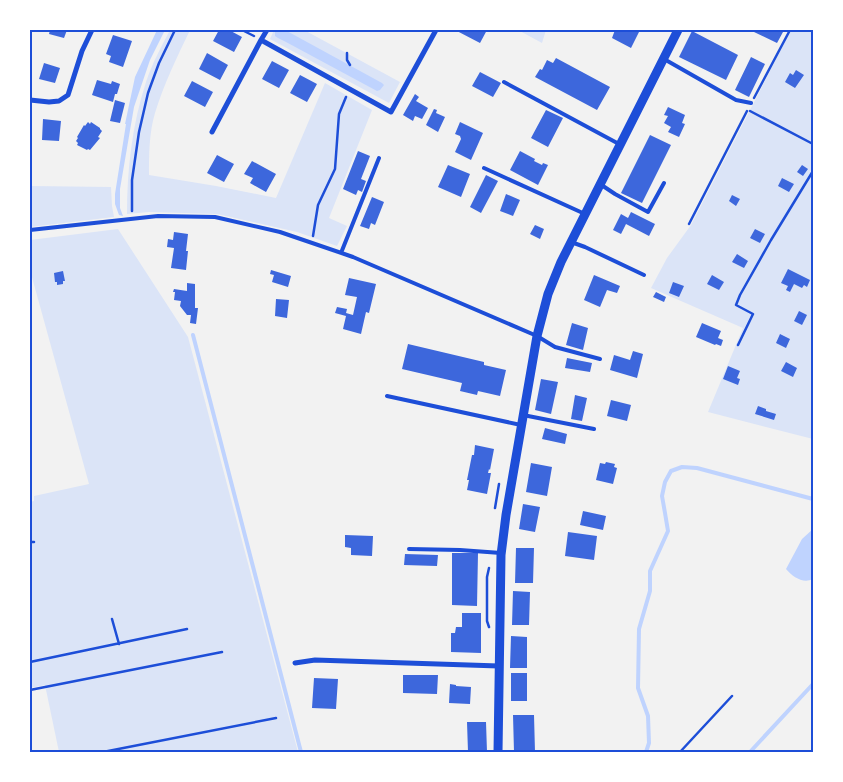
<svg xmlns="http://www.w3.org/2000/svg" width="843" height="782" font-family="Cabin,sans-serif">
  <rect width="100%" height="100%" fill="#f2f2f2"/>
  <path fill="#dbe4f7" d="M170 30H190C177 57 164 84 155 113 149 133 149 155 149 175L216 186 276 198 325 83 372 110 329 218 347 226 337 246 297 232 217 214 149 212 127 214C127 170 132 125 146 82 152 64 161 47 170 30Z
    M274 30H304L400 82 389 103 270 39Z
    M518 30H546L542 43Z
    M791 30H813V439L708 412 743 328 651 288 667 258 691 225Z
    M30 186 111 187 112 206 114 217 30 227Z
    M118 229 188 337 298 752H59L45 685 30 688V502L34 501V496L89 484 30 270V240Z"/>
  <path fill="#bfd3fe" d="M157 30H165L150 60 134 107 120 189V208L123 216 119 215 115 204V194L126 124H125L135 77Z
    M275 30H285L382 83 384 85 380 90 377 91 286 42 278 38 275 36Z
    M813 529V579C803 584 793 577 786 569L802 539Z"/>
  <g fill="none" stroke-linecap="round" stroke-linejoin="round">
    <path stroke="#bfd3fe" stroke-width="4" d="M193 335 301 752
      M646 752 649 743 648 716 638 688 639 629 650 591V571L668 531 665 513 662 496 665 482 671 471 682 467 697 468 813 499
      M750 752 813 684"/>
  </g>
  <path fill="#3d67dc" d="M50 30H67L64 38 49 34Z
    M219 30H229L242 37 234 52 213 41Z
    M455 30H487L480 43Z
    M615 30H640L631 48 612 38Z
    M755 30H780L783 32 777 43 754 32Z
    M692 31 738 55 726 80 679 57Z
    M113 35 132 41 123 67 109 62 111 56 106 54Z
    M207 53 228 65 220 80 199 69Z
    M751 57 765 64 749 97 735 90Z
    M556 58 610 87 597 110 535 77 540 69 542 70 547 60 553 63Z
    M272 61 289 70 279 88 262 79Z
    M44 63 60 68 55 83 39 79Z
    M796 70 804 75 795 88 785 82 790 73 793 75Z
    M480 72 501 83 493 97 472 86Z
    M300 75 317 84 307 102 290 93Z
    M97 80 111 84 112 81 120 84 117 94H115L113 102 92 95Z
    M192 81 213 92 205 107 184 96Z
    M415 94 419 97 416 101 428 108 422 119 415 116 413 121 403 115Z
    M115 100 125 103 120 123 110 121Z
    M668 107 685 115 682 123 685 124 679 137 668 132 671 127 664 123 668 116 664 115Z
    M434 109 437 110 436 113 445 117 438 132 426 125Z
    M546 110 563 118 548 147 531 138Z
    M43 119 61 121 59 141 42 140Z
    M88 122 90 124 91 122 100 128V129L102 131 98 137 100 138 90 150 88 149 87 150 77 145 78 143 76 141 78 138 77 137 84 125 85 126Z
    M460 122 483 133 471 160 455 152 461 139 460 136 455 134Z
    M650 135 671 145 642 203 621 193Z
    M358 151 370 156 361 179 366 181 362 192 358 190 356 195 343 189Z
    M520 151 535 159 534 161 542 165 543 163 548 165 538 185 510 170Z
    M217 155 234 164 224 182 207 173Z
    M252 161 276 174 266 192 250 183 253 178 244 174Z
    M448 165 470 174 461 197 438 187Z
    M802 165 808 169 803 176 797 172Z
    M486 175 498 181 481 213 470 207Z
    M782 178 794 184 789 192 778 186Z
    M506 194 520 200 513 216 500 211Z
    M732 195 740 199 736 206 729 201Z
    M372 197 384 202 375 225 371 223 369 229 360 226Z
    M631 212 655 224 649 236 626 224 621 234 613 230 621 214 628 218Z
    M535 225 544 229 540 239 530 234Z
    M755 229 765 234 760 243 750 238Z
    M174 232 188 234 186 251H188L186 270 171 268 174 248 167 247 168 239 173 240Z
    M737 254 748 261 744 268 732 262Z
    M788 269 810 280 807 287 804 285 802 288 794 284 790 292 786 290 788 286 781 283Z
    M271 270 291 276 288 287 272 282 274 275 270 274Z
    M63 271 65 281H63V284L57 285V282H55L54 273Z
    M594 275 620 286 617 293 607 290 600 307 584 300Z
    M712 275 724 282 719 290 707 284Z
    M349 278 376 284 369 313 366 312 361 334 343 329 346 316 335 313 337 307 347 309 346 313 353 315 357 297 345 295Z
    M673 282 684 286 679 297 669 293Z
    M187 283 195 284V308H198L196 324 190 323 191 315H187L180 306 181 301 174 300 175 292H173L174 289 187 291Z
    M656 292 666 297 664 302 653 297Z
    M276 299 289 300 287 318 275 316Z
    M799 311 807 315 802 325 794 321Z
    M572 323 588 328 583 350 566 345Z
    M702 323 721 331 718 338 723 340 721 346 716 344 715 345 696 337Z
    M780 334 790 339 786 348 776 343Z
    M408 344 484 362V365L506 370 500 396 478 391 477 395 460 391 462 383 402 369Z
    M633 351 643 354 637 378 610 370 614 355 630 360Z
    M567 358 592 363 590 372 565 368Z
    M786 362 797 368 793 377 781 371Z
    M728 366 740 371 737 378 740 379 738 385 723 379Z
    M541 379 558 382 551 414 535 410Z
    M575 395 587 398 582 421 571 419Z
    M611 400 631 405 627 421 607 416Z
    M758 406 766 409V411L776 414 774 420 755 414Z
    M545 428 567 434 565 444 542 439Z
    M475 445 494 449 490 470 489 469 488 473H491L487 494 467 490 469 480H467L472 455H474Z
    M606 462 615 464 614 467 617 468 613 484 596 480 600 463 605 464Z
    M531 463 552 467 547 496 526 492Z
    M523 504 540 507 535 532 519 529Z
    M583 511 606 516 603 530 580 525Z
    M568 532 597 536 594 560 565 556Z
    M345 535 373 536 372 556 351 555V548L345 547Z
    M516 548H534L533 583H515Z
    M452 553H478L477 606 452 605Z
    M405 554 438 555 437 566 404 565Z
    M513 591 530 592 529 625H512Z
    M462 613H481V653L451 652V633H455L456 627H462Z
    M511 636 527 637V668H510Z
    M511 673H527V701H511Z
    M403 675H438L437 694 403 693Z
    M314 678 338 679 336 709 312 708Z
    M450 684 456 685V686L471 687 470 704 449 703Z
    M513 715H534L535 752H514Z
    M467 722H486L487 752H468Z"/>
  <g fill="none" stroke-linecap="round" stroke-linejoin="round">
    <path stroke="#1d4ed8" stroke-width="2.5" d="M242 30 254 36
      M347 53V60L350 65
      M754 98 790 30
      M750 111 813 144
      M132 211V180L139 132 148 93 159 63 175 30
      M689 224 747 111
      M313 236 318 205 335 169 339 114 346 97
      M738 345 753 314 736 305 740 295 771 240 813 171
      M495 508 499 484
      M30 542H34
      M112 619 119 644
      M489 627 487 621V577L489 568
      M30 662 187 629
      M30 690 222 652
      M103 752 276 718
      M680 752 732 696"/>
    <path stroke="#1d4ed8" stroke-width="4" d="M664 59 736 100 751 103
      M504 82 619 144
      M484 168 585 214
      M600 184 615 194 648 212 664 183
      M30 230 158 216 215 217 280 232 353 257 537 336 555 347 600 359
      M571 242 585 247 644 275
      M341 253 379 158
      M387 396 521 425
      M523 415 594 429
      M409 549 460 550 501 553"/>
    <path stroke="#1d4ed8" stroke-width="5" d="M267 30 261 40 391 112 436 30
      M30 100 49 102 59 101 68 95 82 51 92 30
      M212 132 261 40
      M295 663 315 660 499 666"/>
    <path stroke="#1d4ed8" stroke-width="9" d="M498 752 501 555 506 515 537 336 548 294 561 262 678 30"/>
  </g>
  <rect width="843" height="782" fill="none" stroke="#ffffff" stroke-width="62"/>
  <rect x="31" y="31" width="781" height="720" fill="none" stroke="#1d4ed8" stroke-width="2"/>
</svg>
